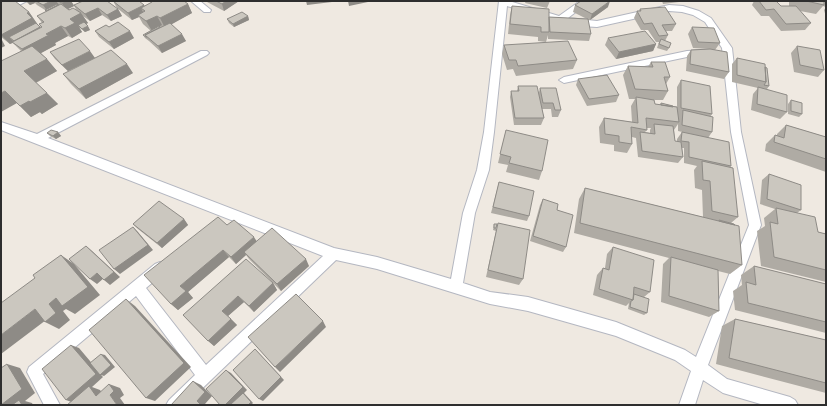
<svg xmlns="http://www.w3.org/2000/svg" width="827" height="406" font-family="'Public Sans',sans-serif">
  <rect width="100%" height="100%" fill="#efe9e1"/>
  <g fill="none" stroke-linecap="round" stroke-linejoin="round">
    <defs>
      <path id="street" d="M16 1H27L1 14V8Z
        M191 1H200L211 10 210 12H204Z
        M499 1H509L559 16 580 1H590L568 18 597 21 669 5 683 6 699 11 711 18 732 48 741 132 761 225 708 365 727 379 790 397 795 400 798 405H764L723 393 703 380 695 405H679L691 371 675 360 616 336 528 311 490 304 377 269 336 260 185 405H166L169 400 195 375 136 296 43 374 60 405H44L27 372 29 367 155 264 160 262 165 264 167 268 165 272 146 288 206 365 323 256 1 130V122L37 134 201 51H207L209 53 207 55 48 138 334 248 377 257 451 279 463 213 477 170 484 132ZM507 6C537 15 565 26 597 27L669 11 682 12 693 15 705 22 722 48 731 132 749 225 696 357 685 350 616 322 528 297 490 292 463 283 475 213 489 170 494 132Z
        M704 50 707 51 709 53 707 55 687 57 564 83 559 80 564 77 687 51Z"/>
    </defs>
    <use href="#street" stroke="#b4b7c1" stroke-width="2"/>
    <use href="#street" fill="#fff" fill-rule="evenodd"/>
  </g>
  <path fill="#afaba4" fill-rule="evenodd" d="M1 1 29 12 36 22 38 25 41 27 39 24 42 23 37 16 46 12 45 10 37 5 35 3 30 5 25 1H72H71L74 5 118 9 122 16 111 21 102 15 90 21 83 16 88 23 86 24 90 30 85 32 80 28H79L82 32 72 38 68 36 55 43 56 45 41 53 57 71 36 83 58 104 42 114 40 112 31 117 17 103 21 51 13 43 10 44 1 37ZM74 6 77 11 68 9Z
    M113 1H141L139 2 145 6 151 3 150 1H184L188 4 192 13 171 24 186 41 162 53 149 41 145 38 143 35 151 31 143 24 139 17 132 20 117 8Z
    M206 1H239L224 11 207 2Z
    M526 1H550L547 8 525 3Z
    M662 1H679V2L663 4Z
    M754 1H776L781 6H789V1H826V17L824 10 826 7 823 6 816 14 800 11 811 23 805 30 781 31 769 16H761L752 5Z
    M575 5 608 7 590 20H588L591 34 589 41 548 39V35L546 42 538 41V37L508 34 510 15 512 6 549 17 587 19 573 12Z
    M640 9 676 24 672 31H666L668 35 665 41 669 48 667 51 657 48 659 42H656L648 30H641L634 18 637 11H639Z
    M248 16 249 20 234 27 229 23 227 19Z
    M109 27 134 38 114 49 99 37 95 31Z
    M692 27 720 43 715 50 710 49 729 72 724 79 686 71 687 56 691 50 709 49 693 48 688 34Z
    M608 38 656 44 653 51 616 59 605 45Z
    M504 45 577 60 573 69 516 76 513 69 507 70 502 54Z
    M797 46 824 70 818 77 794 72 791 53Z
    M50 52 95 58 68 71 55 59Z
    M737 58 765 67 769 86 767 89 787 112 780 119 751 110 753 94 758 88 732 82V64Z
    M651 62 670 77 666 84 668 91 663 100H654L655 104 660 105 661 103 677 107V87L681 80 712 114 710 117 712 132 708 138 731 166 730 167 738 217 731 223 742 265 730 274 718 271 719 311 709 317 661 302 663 264 669 258 574 233 579 199 585 188 703 217 702 190 695 188 694 170 697 166 684 163V148H682L683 157 678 163 638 157 636 138 632 137V144L627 153 614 151V145L600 143 599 127 604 118 632 122 631 106 635 99H629L623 75 628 66 648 67ZM678 124V131L691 134 682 132 677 139V142L675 141 674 130ZM647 128H651L650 130V133L645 132 647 130Z
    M133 73 86 99 71 84 63 74Z
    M578 79 619 95 616 102 587 106 576 85Z
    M518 86 539 92 540 88 561 110 558 117H552L551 109H542L544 118 541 125H514L510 97 511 91H517Z
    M791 100 802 114 799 117 788 114V104Z
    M786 125 826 137V172L765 151 766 144 775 135 777 136V134Z
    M506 130 542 171 539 180 506 172 508 165 498 163Z
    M58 132 61 136 56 139 50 136 47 133Z
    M769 174 801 210 797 213 818 232 826 234V282L761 266 757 231 765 226 764 218 775 209 760 204 762 180Z
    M499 182 529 216 527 221 491 213Z
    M543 199 557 210 566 247 563 252 530 241 540 205Z
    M184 219 188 225 162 248 138 229 133 224Z
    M494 224 523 279 519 285 486 277 496 231 493 230Z
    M227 225 256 241 309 266 281 291 249 259 246 255 236 264 229 257 188 292 193 298 178 310 171 304Z
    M613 247 650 292 644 297 647 313 644 315 628 309 629 303 626 306 593 295 597 275 603 268H605L607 254Z
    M754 266 826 284V333L735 310 733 291 742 285 741 275Z
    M273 283 277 290 254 312 244 302 228 316 237 325 214 346 183 315Z
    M735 319 826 340V393L716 364 722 326Z"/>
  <path fill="#8e8b86" d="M27 1H34L35 3 30 5Z
    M51 1H56L60 6 48 12 43 5Z
    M66 1H72H71L74 6 66 10 62 3Z
    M226 1H239L224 11 222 4Z
    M306 1H332V2L307 5Z
    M348 1H368V2L349 6Z
    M610 1 608 7 590 20 592 14Z
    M188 4 192 13 165 28 160 18Z
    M144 5 148 12 145 11 141 8 144 14 138 15 139 17 132 20 128 13Z
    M98 8 102 15 90 21 85 14Z
    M118 9 122 16 111 21 107 15Z
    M29 12 40 28 9 37 14 42 10 44 1 35Z
    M81 13 88 23 80 27 78 25 82 32 72 38 65 28 70 19Z
    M157 16 162 25 152 31 146 21Z
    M248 16 249 20 234 27 233 24Z
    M61 26 68 36 55 43 56 45 30 59 22 49 46 34Z
    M88 26 90 30 85 32 82 29Z
    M130 31 134 38 114 49 109 42Z
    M182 34 186 41 162 53 158 46Z
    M1 38 5 46 1 48Z
    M656 44 653 51 616 59 619 52Z
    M90 51 95 58 68 71 62 65Z
    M47 59 57 71 35 83 24 71Z
    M127 64 133 73 86 99 79 89Z
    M5 91 17 103 1 112V93Z
    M47 93 58 104 42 114 30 102Z
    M29 101 40 112 31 117 20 106Z
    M58 132 61 136 56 139 53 136Z
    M184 219 188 225 162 248 157 243Z
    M133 227 138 232 153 250 120 274 114 269Z
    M254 237 259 245 244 252 246 255 236 264 231 257Z
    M86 246 92 251 120 277 110 285 104 280Z
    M223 250 229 257 188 292 193 298 178 310 171 304 180 286Z
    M61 255 74 264 100 295 75 314 66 309 63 311 70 320 59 329 45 322Z
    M306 259 309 266 281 291 277 284Z
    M97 273 104 278 97 284 90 279Z
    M273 283 277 290 254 312 249 306Z
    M238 296 244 302 228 316 222 311Z
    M126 299 135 306 191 367 155 401 146 398Z
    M35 309 50 317 1 354V335Z
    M231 319 237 325 214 346 208 341Z
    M323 321 326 327 280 372 275 367Z
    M71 345 79 348 101 374V354L105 355 115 367 104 376 101 375 103 377 92 387 100 390 107 399 74 403 66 400Z
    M255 349 284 380 263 401 259 399Z
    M7 364 20 368 35 393 25 401 32 403 33 405H2Z
    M226 370 231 373 247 390 244 393 253 403 251 405H225Z
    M193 381 201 385 212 396 205 404V405H201L197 401Z
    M109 384 120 388 124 395 120 398 125 405H117L110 395Z"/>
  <path fill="#cbc7bf" stroke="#8e8b86" d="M1 1H15L29 12 27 13 32 18 1 35Z
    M36 1H51L43 5Z
    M58 1H66L62 3Z
    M83 1H107L118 9 107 15 98 8 85 14 74 5Z
    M113 1H139L144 5 128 13Z
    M151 1H184L188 4 160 18 157 16 146 21 138 15 145 11 141 8 152 2Z
    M216 1H226L222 4Z
    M581 1H610L592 14 575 5Z
    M759 1H776L781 6H796L811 23 786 24 774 9 766 10Z
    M806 1H824V5Z
    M57 4 58 5 46 11 45 10Z
    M61 4 69 10 73 8 81 13 70 19 75 23 65 28 61 26 46 34 49 35 22 49 12 42 42 27 39 24 44 22 37 16Z
    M512 6 549 9V32H541V27L510 24Z
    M665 7 676 24 662 25 668 35 659 36 652 23 644 24 637 11H641L640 9Z
    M242 12 248 16 233 24 227 19Z
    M549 17 588 19 591 34 550 32Z
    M84 22 88 26 82 29 78 25Z
    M118 22 130 31 109 42 95 31 106 25 109 27Z
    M36 23 40 27 14 41 9 37Z
    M170 23 182 34 158 46 145 35Z
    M159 26 160 27 145 35 147 37H146L143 35Z
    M692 27 714 28 720 43 698 42Z
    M645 31 656 44 619 52 608 38Z
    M79 39 90 51 62 65 50 52Z
    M661 39 671 43 669 48 659 44Z
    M568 41 577 60 518 66 516 60H509L504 45Z
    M32 46 47 59 24 71 47 93 30 102 29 101 20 106 5 91 1 93V61Z
    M797 46 820 50 824 70 800 65Z
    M710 49 727 52 729 72 690 64 691 50Z
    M111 50 127 64 79 89 63 74Z
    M737 58 765 64 766 82 737 75Z
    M651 62H665L670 77H664L668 91 635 89 628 66 653 67Z
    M765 67 767 68 769 86 764 85 766 82Z
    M607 75 619 95 589 99 578 79Z
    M681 80 710 86 712 114 681 108Z
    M518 86H537L544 118H515L511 91H519Z
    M758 87 787 95V112L757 104Z
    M540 88H556L561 110H555L553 103H543Z
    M636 97 654 100 655 104 677 107 679 122 646 118 647 130 631 127 632 144 619 142V136L605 134 604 118 638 123Z
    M791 100 802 103V114L791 111Z
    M661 103 673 106V107L661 105Z
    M683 110 713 117 712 132 682 125Z
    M654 124 673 126 675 141 681 142 683 157 642 151 640 132 655 134Z
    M786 125 826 137V159L774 142 775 135 784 138Z
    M51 130 58 132 53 136 47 133Z
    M506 130 548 140 542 171 509 163 511 157 500 154Z
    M682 132 729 142 731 166 689 157V142L681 141Z
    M702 161 733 168 738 217 712 211 710 181 703 180Z
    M769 174 801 185V210L767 199Z
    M499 182 534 191 529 216 493 207Z
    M585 188 739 226 742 265 580 223Z
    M543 199 558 204 557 210 573 215 566 247 533 236Z
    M159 201 184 219 157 243 133 224Z
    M776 208 815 217 818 232 826 234V270L774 257 770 222 778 224Z
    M218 217 227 225 234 220 254 237 231 257 223 250 180 286 186 291 171 304 144 275Z
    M719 220 734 224 735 225 719 221Z
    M498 223 530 230 523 279 488 270Z
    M494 224H497L496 228H494Z
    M133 227 148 245 114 269 99 250Z
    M272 228 306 259 277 284 244 252Z
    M86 246 114 272 104 280 97 273 90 279 69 259Z
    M613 247 654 260 650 292 634 287 633 300 599 289 603 268 609 270Z
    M61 255 88 287 62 306 56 298 49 304 56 313 45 322 35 309 1 335V303L35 278 33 275Z
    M671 257 718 270 719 311 669 296Z
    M246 259 273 283 249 306 238 296 222 311 231 319 208 341 183 315Z
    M754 266 826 284V322L748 303 746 282 756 285Z
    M296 294 323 321 275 367 248 337Z
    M634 294 649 299 647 313 630 307 631 301 633 300Z
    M126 299 184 363 146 398 89 330Z
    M735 319 826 340V383L729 358Z
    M71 345 96 374 66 400 42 369Z
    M255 349 281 377 259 399 233 370Z
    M101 354 111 365 100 375 90 363Z
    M7 364 22 389 1 405V368Z
    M226 370 243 387 225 405H220L206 389Z
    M193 381 205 392 197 401 201 405H171Z
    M109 384 114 391 110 395 117 405H67L89 386 96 396Z
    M243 393 251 402 248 405H230Z
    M19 400 22 405H12Z"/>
  <rect width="827" height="406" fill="none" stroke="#2e2e2e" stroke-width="4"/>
</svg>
